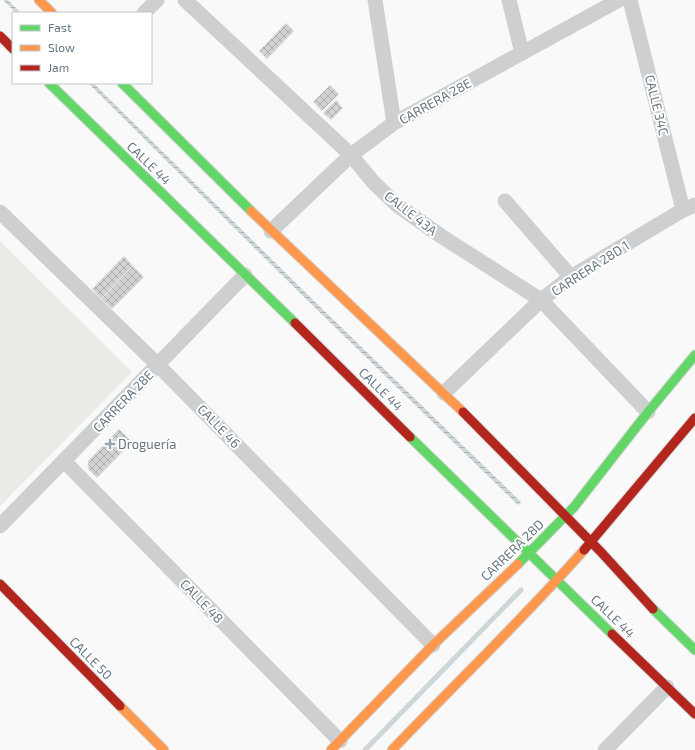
<svg xmlns="http://www.w3.org/2000/svg" width="695" height="750" font-family="'Exo 2',sans-serif">
  <defs>
    <pattern id="water-rules" width="6" height="5" patternUnits="userSpaceOnUse"><rect width="6" height="5" fill="#ced6d9"/><path d="M0 2.5h6" fill="none" stroke="#abb2b5"/></pattern>
    <pattern id="building-cross-hatch" width="8" height="8" patternUnits="userSpaceOnUse"><rect width="8" height="8" fill="#d0d2d3"/><path d="M0 0l8 8M0 8l8-8" fill="none" stroke="#acafb1"/></pattern>
  </defs>
  <rect width="100%" height="100%" fill="#f9f9f9"/>
  <path fill="#e8ebe6" d="M0 241 132 372 0 506Z"/>
  <path fill="url(#water-rules)" d="M3 0H8L21 13H16Z
    M88 83H93L308 295 521 502 518 505 305 298Z"/>
  <g fill="none" stroke-linecap="round" stroke-linejoin="round">
    <path stroke="#ced6d9" stroke-width="5" d="M365 750 521 590"/>
  </g>
  <path fill="url(#building-cross-hatch)" stroke="#e8e8e8" d="M286 23 294 31 267 59 259 51Z
    M330 85 339 94 322 111 313 102Z
    M336 100 343 108 331 120 323 113Z
    M124 256 133 266 101 299 92 289Z
    M133 266 144 277 112 309 101 299Z
    M119 429 132 442 97 478 88 469V461Z"/>
  <g fill="none" stroke-linecap="round" stroke-linejoin="round">
    <defs>
      <path id="fast" d="M49 83 295 323
        M122 83 251 211
        M410 437 612 634
        M518 564 574 507 648 412 695 355
        M653 609 695 650"/>
      <path id="slow" d="M39 0 52 13
        M251 211 463 412
        M120 706 164 750
        M331 750 433 645 518 564
        M392 750C456 683 523 619 584 550"/>
      <path id="jam" d="M0 36 13 49
        M295 323 410 437
        M463 412 601 552 653 609
        M584 550 695 418
        M0 584 120 706
        M612 634 695 714"/>
    </defs>
    <use href="#fast" stroke="#d5d6d7" stroke-width="11"/>
    <use href="#slow" stroke="#d5d6d7" stroke-width="11"/>
    <use href="#jam" stroke="#d5d6d7" stroke-width="11"/>
    <path stroke="#cecfd0" stroke-width="15" d="M185 0 351 155 373 182 397 205 441 236 541 300 648 412
      M375 0 394 123
      M509 0 522 53
      M630 0 683 210
      M144 13 157 0
      M505 201 571 277
      M0 212 158 365 433 645
      M271 231 351 155 394 123 619 0
      M444 393 541 300 571 277 683 210 695 205
      M64 461 340 741
      M0 526 245 275
      M605 750 667 687"/>
    <use href="#fast" stroke="#63d668" stroke-width="9"/>
    <use href="#slow" stroke="#ff974d" stroke-width="9"/>
    <use href="#jam" stroke="#b3261e" stroke-width="9"/>
  </g>
  <path fill="#99a4ac" stroke="#fff" stroke-width="1.5" d="M108 438h4v4h4v4h-4v4h-4v-4h-4v-4h4z"/>
  <g text-anchor="middle" dominant-baseline="central" stroke-width="4" stroke-linejoin="round" paint-order="stroke">
    <g font-size="13" fill="#657683" stroke="#fff">
      <text transform="translate(435 101) rotate(-29)">CARRERA 28E</text>
      <text transform="translate(657 105) rotate(76)">CALLE 34C</text>
      <text transform="translate(149 163) rotate(44)">CALLE 44</text>
      <text transform="translate(411 213) rotate(38)">CALLE 43A</text>
      <text transform="translate(590 268) rotate(-33)">CARRERA 28D 1</text>
      <text transform="translate(381 389) rotate(44)">CALLE 44</text>
      <text transform="translate(123 401) rotate(-46)">CARRERA 28E</text>
      <text transform="translate(219 426) rotate(46)">CALLE 46</text>
      <text transform="translate(512 550) rotate(-44)">CARRERA 28D</text>
      <text transform="translate(202 601) rotate(46)">CALLE 48</text>
      <text transform="translate(613 616) rotate(44)">CALLE 44</text>
      <text transform="translate(91 658) rotate(45)">CALLE 50</text>
    </g>
    <g font-size="13" fill="#657683" stroke="#fff" text-anchor="start">
      <text x="118" y="444">Droguería</text>
    </g>
  </g>
  <rect x="12" y="12" width="140" height="72" fill="#ffffff" stroke="#c1c8cd"/>
  <rect x="20" y="25" width="20" height="6" fill="#63d668" stroke="#c1c8cd"/>
  <text x="48" y="32" font-size="12" fill="#657683">Fast</text>
  <rect x="20" y="45" width="20" height="6" fill="#ff974d" stroke="#c1c8cd"/>
  <text x="48" y="52" font-size="12" fill="#657683">Slow</text>
  <rect x="20" y="65" width="20" height="6" fill="#b3261e" stroke="#c1c8cd"/>
  <text x="48" y="72" font-size="12" fill="#657683">Jam</text>
</svg>
